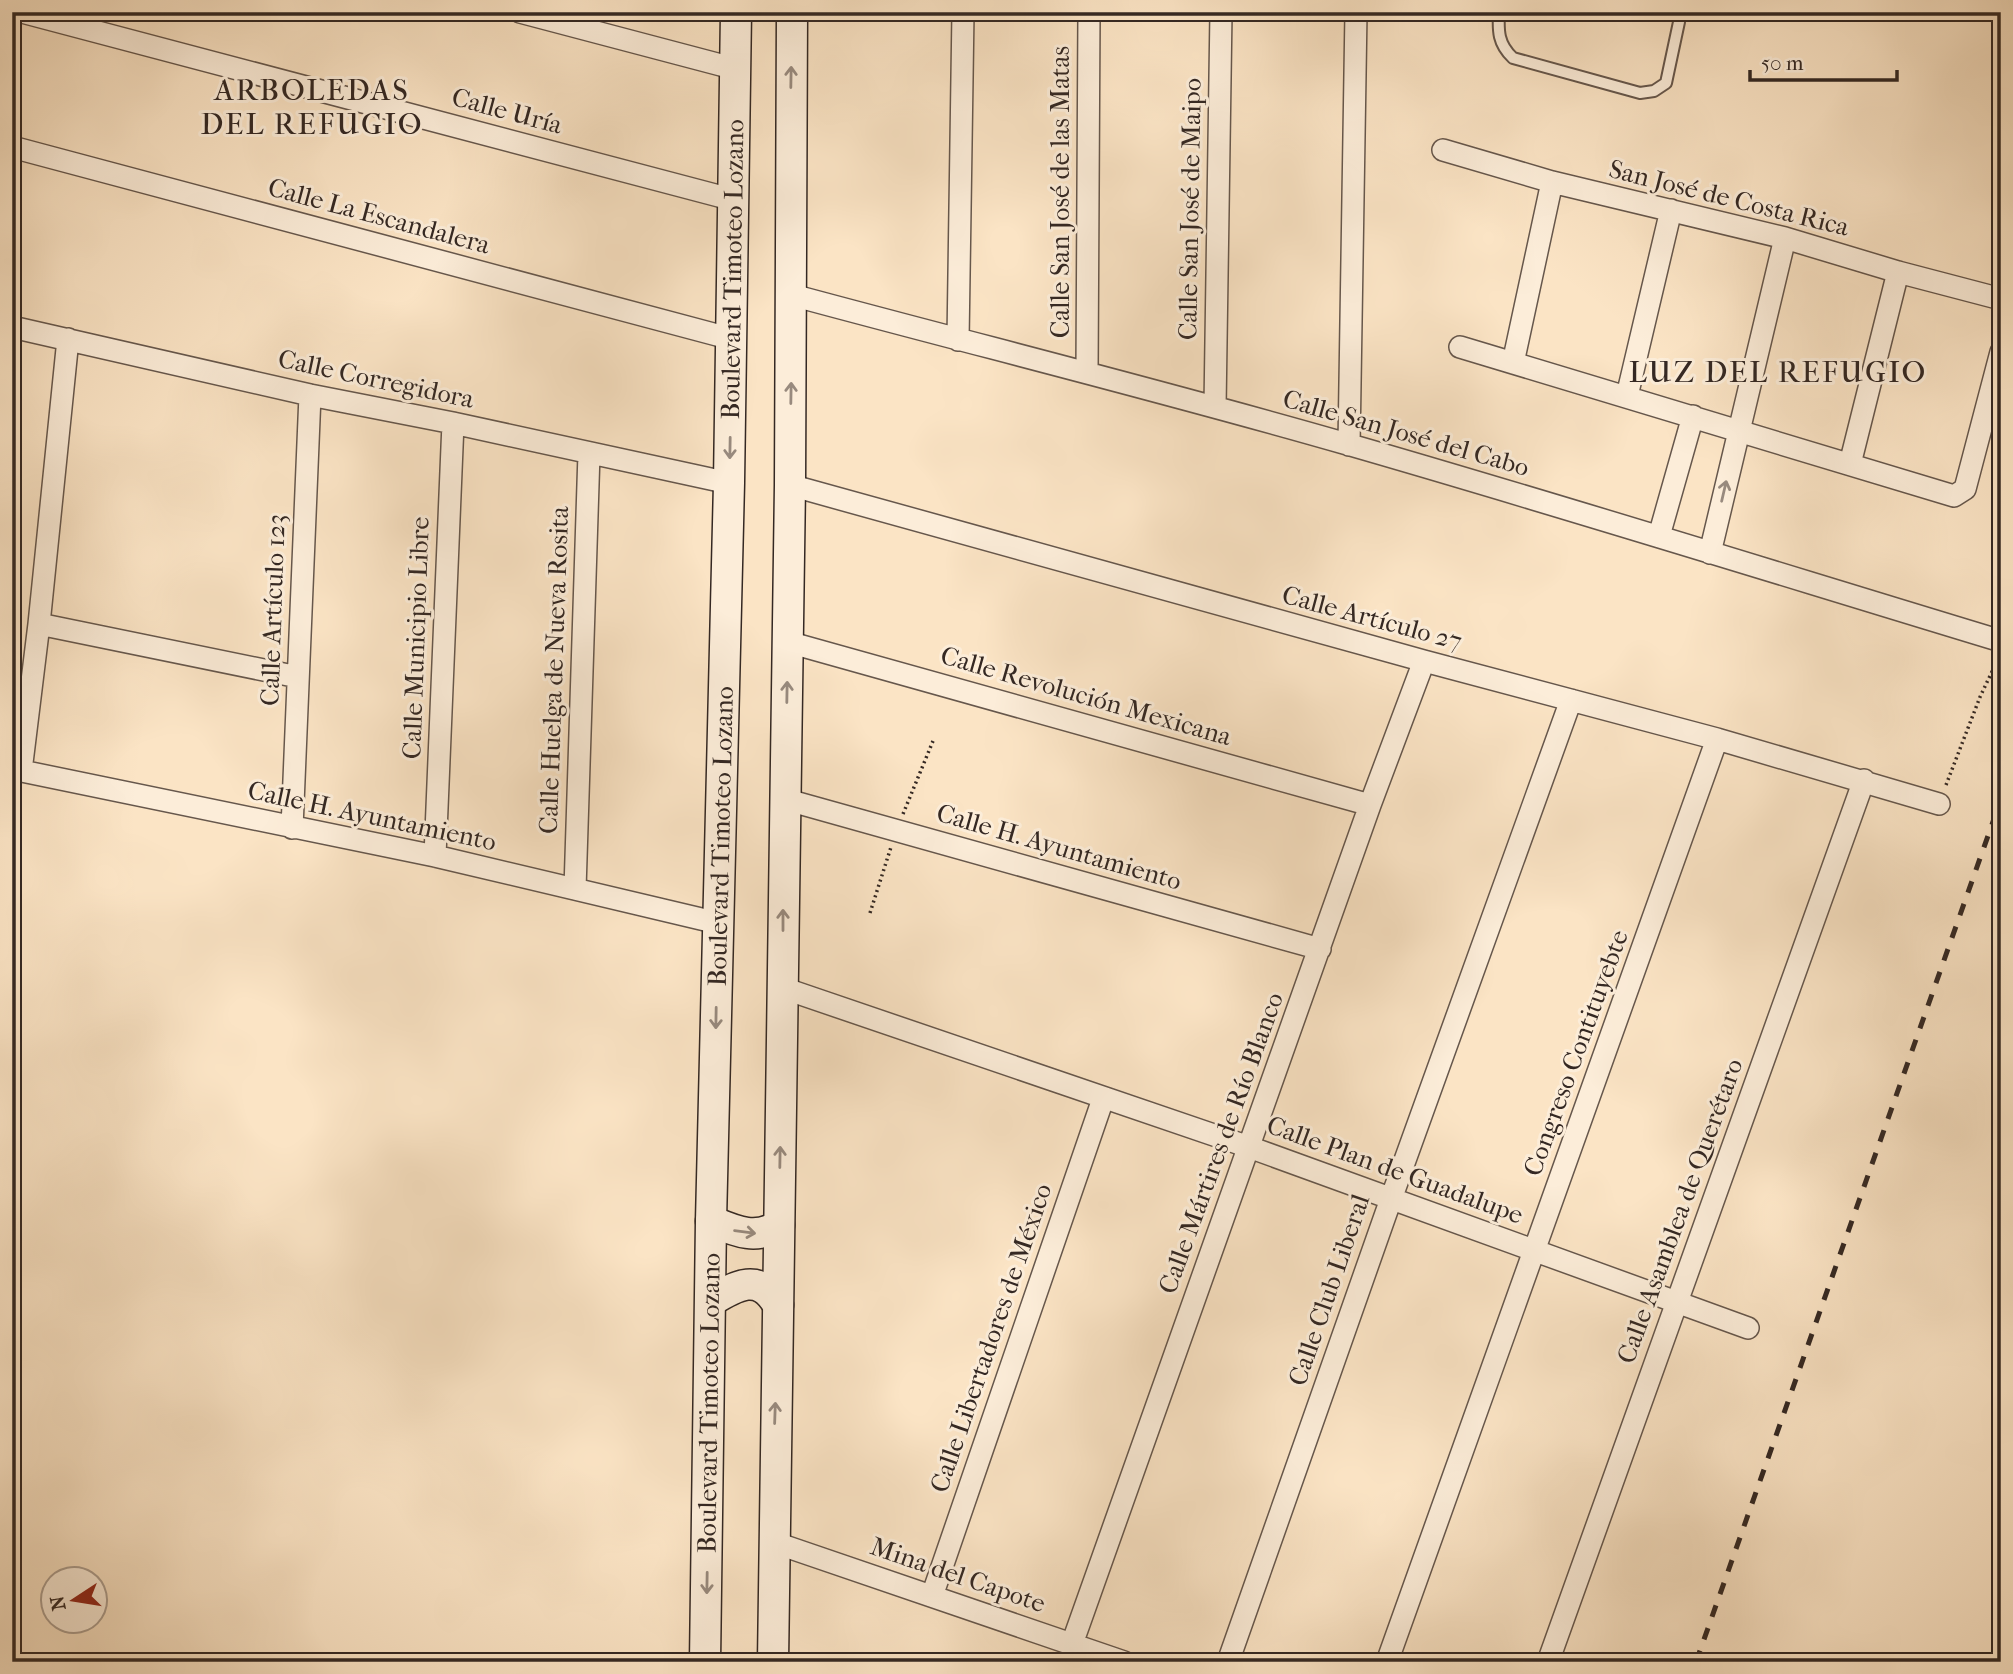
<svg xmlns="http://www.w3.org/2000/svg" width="2013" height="1674" font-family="'IM FELL French Canon',serif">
  <rect width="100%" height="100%" fill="#fbe4c5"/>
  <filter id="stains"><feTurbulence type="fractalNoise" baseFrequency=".00286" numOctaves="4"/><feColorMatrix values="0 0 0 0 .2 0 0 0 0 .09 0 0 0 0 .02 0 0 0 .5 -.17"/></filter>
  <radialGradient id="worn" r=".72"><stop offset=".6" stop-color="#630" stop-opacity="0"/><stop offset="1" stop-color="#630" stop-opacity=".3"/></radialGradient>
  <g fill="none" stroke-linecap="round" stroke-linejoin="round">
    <defs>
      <path id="service" d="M1499 12C1498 31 1498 44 1513 58L1640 93 1654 91 1666 83 1679 22 1677 12"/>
      <path id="minor" d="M22 12 734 200
        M520 12 736 69
        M12 147 732 339
        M1443 150 1552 182 1785 238 1898 272 2001 299
        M792 295C977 345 1163 391 1347 444 1566 507 1783 575 2001 641
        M12 327 310 395 453 423 729 483
        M958 340 963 12
        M1460 347 1954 496 1965 489 2001 352
        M1513 363 1552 182
        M1087 372 1089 12
        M1627 396 1671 210
        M1215 407 1221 12
        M1349 445 1356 12
        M1850 464 1898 272
        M790 485 1424 661 1717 739 1939 804
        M1659 536 1693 416
        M1710 553 1785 238
        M39 624 298 677
        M788 642 1370 805
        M12 769 435 856 718 923
        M21 771 39 624 68 339
        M784 799 1320 949
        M292 828 310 395
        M435 856 453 423
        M575 889 589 453
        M783 988 1249 1147 1748 1328
        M773 1542 1124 1662
        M932 1596 1103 1099
        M1072 1644 1370 805 1424 661
        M1228 1662 1391 1199 1571 700
        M1387 1662 1717 739
        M1548 1662 1864 780"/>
      <g id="secondary">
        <path d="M711 1221C735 1231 756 1241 779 1225"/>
        <path d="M711 1301C737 1285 759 1272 778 1305"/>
        <path id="s1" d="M705 1662 711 1221 729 483 736 12"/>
        <path d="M773 1662 790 485 792 12"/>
      </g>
    </defs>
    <use href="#service" stroke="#66574c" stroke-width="14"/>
    <use href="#minor" stroke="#66574c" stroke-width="24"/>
    <use href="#secondary" stroke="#342823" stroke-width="33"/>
    <path stroke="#342823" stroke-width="3.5" stroke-dasharray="2 3.5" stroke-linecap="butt" d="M1946 785 1980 697 1998 659
      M903 814 933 741
      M870 913 891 847"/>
    <use href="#service" stroke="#fcedd9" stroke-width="10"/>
    <use href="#minor" stroke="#fcedd9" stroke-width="21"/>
    <use href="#secondary" stroke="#fcedd9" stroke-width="30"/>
    <path stroke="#342823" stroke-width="5" stroke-dasharray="12 12" stroke-linecap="butt" d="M1696 1662 2001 799"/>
  </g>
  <defs><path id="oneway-shaft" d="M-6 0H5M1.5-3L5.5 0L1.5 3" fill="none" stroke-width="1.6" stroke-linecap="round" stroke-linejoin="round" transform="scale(1.75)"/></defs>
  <g stroke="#988a7e">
    <use href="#oneway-shaft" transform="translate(791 77) rotate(-89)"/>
    <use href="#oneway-shaft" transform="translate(791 393) rotate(-89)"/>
    <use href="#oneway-shaft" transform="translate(730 448) rotate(91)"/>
    <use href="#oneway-shaft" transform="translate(1724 491) rotate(-77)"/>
    <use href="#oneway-shaft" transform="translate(787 692) rotate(-89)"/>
    <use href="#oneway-shaft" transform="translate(783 920) rotate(-90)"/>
    <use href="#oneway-shaft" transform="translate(716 1018) rotate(91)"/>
    <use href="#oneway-shaft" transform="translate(780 1157) rotate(-89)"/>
    <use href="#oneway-shaft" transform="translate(745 1232) rotate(7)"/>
    <use href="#oneway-shaft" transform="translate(775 1413) rotate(-88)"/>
    <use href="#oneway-shaft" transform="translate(707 1583) rotate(91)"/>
  </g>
  <g text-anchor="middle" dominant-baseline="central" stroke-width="6" stroke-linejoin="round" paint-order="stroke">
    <g font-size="26" fill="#342823" stroke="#fcedd9">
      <text transform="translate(507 111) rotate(15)">Calle Uría</text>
      <text transform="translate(1060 192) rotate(-90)">Calle San José de las Matas</text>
      <text transform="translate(1729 198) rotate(14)">San José de Costa Rica</text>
      <text transform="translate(1190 209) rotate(-89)">Calle San José de Maipo</text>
      <text transform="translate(379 216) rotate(15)">Calle La Escandalera</text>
      <text stroke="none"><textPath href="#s1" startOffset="1393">Boulevard Timoteo Lozano</textPath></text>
      <text transform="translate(376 379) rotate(12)">Calle Corregidora</text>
      <text transform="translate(1406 433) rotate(16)">Calle San José del Cabo</text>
      <text transform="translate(273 610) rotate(-88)">Calle Artículo 123</text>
      <text transform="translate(1372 618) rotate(15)">Calle Artículo 27</text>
      <text transform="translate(416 638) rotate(-88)">Calle Municipio Libre</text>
      <text transform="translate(554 670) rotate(-88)">Calle Huelga de Nueva Rosita</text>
      <text transform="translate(1086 696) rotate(16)">Calle Revolución Mexicana</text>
      <text transform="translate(372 816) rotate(12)">Calle H. Ayuntamiento</text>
      <text stroke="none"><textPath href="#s1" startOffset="826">Boulevard Timoteo Lozano</textPath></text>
      <text transform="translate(1059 847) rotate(16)">Calle H. Ayuntamiento</text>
      <text transform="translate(1576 1053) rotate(-70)">Congreso Contituyebte</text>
      <text transform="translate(1221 1143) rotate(-70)">Calle Mártires de Río Blanco</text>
      <text transform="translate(1395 1170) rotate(20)">Calle Plan de Guadalupe</text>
      <text transform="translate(1680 1211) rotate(-70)">Calle Asamblea de Querétaro</text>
      <text transform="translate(1329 1290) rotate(-71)">Calle Club Liberal</text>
      <text transform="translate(991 1338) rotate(-71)">Calle Libertadores de México</text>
      <text stroke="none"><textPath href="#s1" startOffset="259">Boulevard Timoteo Lozano</textPath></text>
      <text transform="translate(958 1575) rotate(19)">Mina del Capote</text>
    </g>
    <g font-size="30" letter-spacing="2" fill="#342823" stroke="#fcedd9">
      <text x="312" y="90">ARBOLEDAS<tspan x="312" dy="34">DEL REFUGIO</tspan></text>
      <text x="1778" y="372">LUZ DEL REFUGIO</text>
    </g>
  </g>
  <rect width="2013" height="1674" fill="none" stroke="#fbe4c5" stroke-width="42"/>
  <rect x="14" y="14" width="1985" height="1646" fill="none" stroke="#342823" stroke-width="3.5"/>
  <rect x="21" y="21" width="1971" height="1632" fill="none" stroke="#342823" stroke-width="2"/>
  <g transform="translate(74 1600) rotate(258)"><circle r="33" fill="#fcedd9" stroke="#ac9e90" stroke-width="2"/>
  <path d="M0-5L12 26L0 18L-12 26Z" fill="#8f2418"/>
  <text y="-10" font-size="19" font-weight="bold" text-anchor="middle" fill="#342823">N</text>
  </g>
  <path d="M1750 70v10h147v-10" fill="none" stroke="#342823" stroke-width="3.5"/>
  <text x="1761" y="70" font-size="21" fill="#342823" stroke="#fcedd9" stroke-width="5" paint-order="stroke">50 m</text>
  <rect width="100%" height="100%" filter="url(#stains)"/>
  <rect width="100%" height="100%" fill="url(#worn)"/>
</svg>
